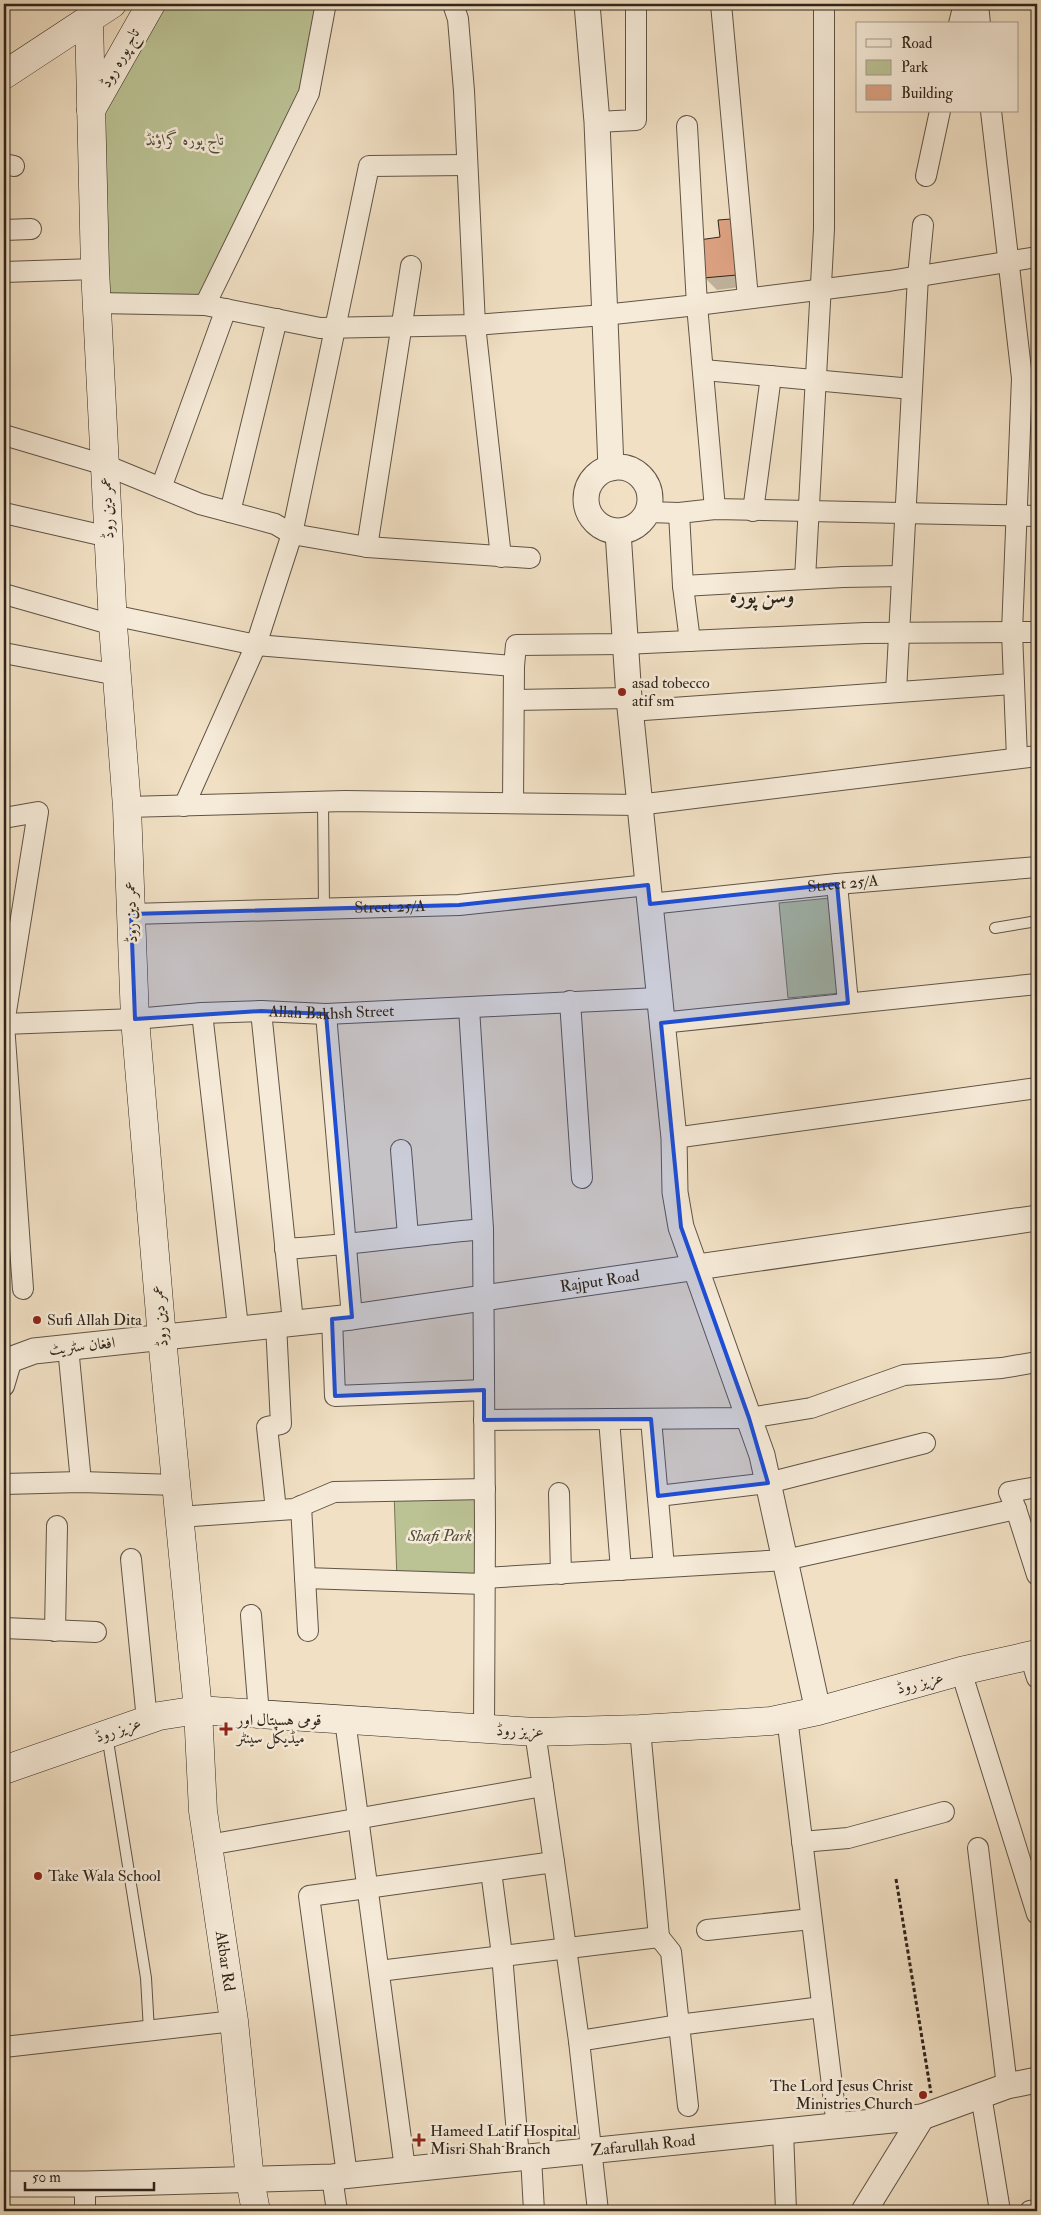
<svg xmlns="http://www.w3.org/2000/svg" width="1041" height="2215" font-family="'IM FELL Double Pica',Amiri,serif">
  <rect width="100%" height="100%" fill="#f1e0c4"/>
  <filter id="stains"><feTurbulence type="fractalNoise" baseFrequency=".004" numOctaves="4"/><feColorMatrix values="0 0 0 0 .2 0 0 0 0 .09 0 0 0 0 .02 0 0 0 .5 -.17"/></filter>
  <radialGradient id="worn" r=".72"><stop offset=".6" stop-color="#630" stop-opacity="0"/><stop offset="1" stop-color="#630" stop-opacity=".3"/></radialGradient>
  <path fill="#bbc294" stroke="#757458" d="M162 4H324L309 93 205 305 97 303 93 113Z
    M830 898 840 993 788 998 779 903Z
    M485 1489 484 1584 397 1581 394 1491Z"/>
  <path fill="#0003" d="M701 241 748 286 717 290 705 278Z"/>
  <path fill="#dca181" stroke="#2f251c" d="M731 219 737 275 703 278 699 240 720 237 718 220Z"/>
  <g fill="none" stroke-linecap="round" stroke-linejoin="round">
    <defs>
      <path id="service" d="M1022 400 1037 401
        M323 802 324 908
        M995 928 1037 921
        M107 1735 146 1978 149 2031"/>
      <g id="minor">
        <path d="M453 4 458 19 464 91 475 325 501 557"/>
        <path d="M721 4 748 298"/>
        <path d="M978 4 980 24"/>
        <path d="M959 24 964 4"/>
        <path d="M991 111 1022 378 1012 632 1017 758"/>
        <path d="M597 122 636 120V4"/>
        <path d="M687 126 697 305 715 509"/>
        <path d="M4 164 14 166"/>
        <path d="M926 176 940 111"/>
        <path d="M4 230 31 229"/>
        <path d="M4 272 95 269"/>
        <path d="M97 303 205 305 320 328 475 325 604 315 697 305 889 281 1037 257"/>
        <path d="M205 305 309 93 325 8 324 4"/>
        <path d="M704 370 912 389"/>
        <path d="M4 435 105 465 200 504 275 524 292 534 367 547 530 558"/>
        <path d="M161 488 226 309"/>
        <path d="M753 511 771 376"/>
        <path d="M230 512 277 319"/>
        <path d="M648 512 679 513 715 509 1037 516"/>
        <path d="M4 513 109 537"/>
        <path d="M679 513 683 586 690 641"/>
        <path d="M367 547 411 266"/>
        <path d="M805 579 824 229V4"/>
        <path d="M683 586 843 577 902 576"/>
        <path d="M4 594 113 625"/>
        <path d="M112 615 256 645 514 666 516 645 624 644 865 633 1037 632"/>
        <path d="M4 653 117 675"/>
        <path d="M896 692 918 276 923 225"/>
        <path d="M514 700 629 698"/>
        <path d="M630 711 1012 684"/>
        <path d="M513 803 514 666"/>
        <path d="M184 806 256 645 292 534 369 166 466 165"/>
        <path d="M127 807 345 801 638 805 1037 756"/>
        <path d="M4 818 38 812 4 1024"/>
        <path d="M837 884 848 1003"/>
        <path id="s1" d="M650 904 837 884 1037 867"/>
        <path id="s2" d="M131 914 459 905 648 885"/>
        <path d="M570 1001 582 1178"/>
        <path d="M469 1008 483 1229 485 1527 484 1729"/>
        <path d="M261 1011 293 1322"/>
        <path d="M202 1013 238 1327"/>
        <path d="M326 1014 352 1317"/>
        <path d="M661 1023 1037 984"/>
        <path id="s3" d="M4 1024 135 1019 202 1013 261 1011 326 1014 658 998"/>
        <path d="M4 1024 23 1289"/>
        <path d="M674 1138 1037 1088"/>
        <path d="M401 1150 408 1236"/>
        <path d="M285 1249C352 1245 417 1235 483 1229"/>
        <path d="M332 1319 335 1396 484 1390"/>
        <path d="M68 1347 81 1482"/>
        <path d="M4 1386 12 1359"/>
        <path d="M609 1419 621 1570"/>
        <path d="M651 1419 664 1567"/>
        <path d="M484 1420 749 1418 811 1408 904 1375 1002 1368 1037 1362"/>
        <path d="M4 1484 81 1482 176 1485"/>
        <path d="M559 1493 561 1574"/>
        <path d="M658 1496 768 1483 925 1443"/>
        <path d="M301 1506 308 1631"/>
        <path d="M1016 1509 1037 1575"/>
        <path d="M276 1510 267 1427 281 1424 276 1324"/>
        <path d="M179 1517 294 1509 334 1492 485 1489"/>
        <path d="M131 1559 147 1720"/>
        <path d="M305 1578 484 1584"/>
        <path d="M484 1578 785 1560 1016 1509 1009 1492 1037 1487"/>
        <path d="M251 1615 259 1715"/>
        <path d="M4 1628 96 1632"/>
        <path d="M55 1631 57 1526"/>
        <path d="M1030 1656 1037 1678"/>
        <path d="M961 1671 1037 1914"/>
        <path d="M787 1717 837 2126"/>
        <path d="M345 1720 405 2169"/>
        <path d="M640 1729 659 1937"/>
        <path d="M535 1732 554 1862"/>
        <path d="M802 1842 848 1838 944 1812"/>
        <path d="M208 1845 543 1786"/>
        <path d="M978 1848 1007 2086"/>
        <path d="M491 1871 502 1955 519 2158"/>
        <path d="M707 1930 811 1919"/>
        <path d="M379 1971 659 1937 671 1952 688 2106"/>
        <path d="M579 2041 678 2025 822 2007"/>
        <path d="M4 2047 234 2021"/>
        <path d="M981 2095 1000 2211"/>
        <path d="M783 2131 786 2211"/>
        <path d="M531 2157 534 2211"/>
        <path d="M347 2175 309 1896 554 1862 579 2041 598 2211"/>
        <path d="M332 2177 337 2211"/>
        <path d="M85 2211V2184"/>
        <path d="M1030 2211 1037 2210"/>
      </g>
      <g id="tertiary">
        <path d="M587 4 597 122 611 468"/>
        <circle cx="618" cy="499" r="32"/>
        <path d="M618 532 629 698 674 1138 675 1192 681 1227 762 1455 818 1711"/>
        <path id="s4" d="M4 1362 34 1351 352 1317 1037 1218"/>
        <path id="s5" d="M4 2184H85L332 2177 922 2117 1007 2086 1037 2080"/>
        <path d="M864 2211 922 2117"/>
      </g>
      <g id="secondary">
        <path id="s6" d="M89 19 95 269 113 625 127 807 135 1019 162 1338 198 1710 203 1811 234 2021 250 2180 256 2211"/>
        <path d="M4 75 112 4"/>
        <path d="M91 110 151 4"/>
        <path d="M4 1770 159 1716 198 1710 535 1732 640 1729 771 1721 818 1711 961 1671 1037 1654"/>
      </g>
    </defs>
    <use href="#service" stroke="#605446" stroke-width="12"/>
    <use href="#minor" stroke="#605446" stroke-width="22"/>
    <use href="#tertiary" stroke="#605446" stroke-width="27"/>
    <use href="#secondary" stroke="#2f251c" stroke-width="29"/>
    <path stroke="#2f251c" stroke-width="3" stroke-dasharray="4 2.5" stroke-linecap="butt" d="M896 1879 931 2093"/>
    <use href="#service" stroke="#f6ebd9" stroke-width="10"/>
    <use href="#minor" stroke="#f6ebd9" stroke-width="20"/>
    <use href="#tertiary" stroke="#f6ebd9" stroke-width="25"/>
    <use href="#secondary" stroke="#f6ebd9" stroke-width="28"/>
  </g>
  <path fill="#1d4ed8" fill-opacity="0.2" stroke="#1d4ed8" stroke-width="4" stroke-linejoin="round" d="M837 884 848 1003 661 1023 681 1227 749 1418 768 1483 658 1496 651 1419 484 1420V1390L335 1396 332 1319 352 1317 326 1014 261 1011 135 1019 131 914 459 905 648 885 650 904Z"/>
  <g fill="#8f2418" stroke="#f6ebd9" stroke-width="2">
    <circle cx="622" cy="692" r="5"/>
    <circle cx="37" cy="1320" r="5"/>
    <path d="M223.5 1721.5h5v5h5v5h-5v5h-5v-5h-5v-5h5z"/>
    <circle cx="38" cy="1876" r="5"/>
    <circle cx="923" cy="2095" r="5"/>
    <path d="M416.5 2132.5h5v5h5v5h-5v5h-5v-5h-5v-5h5z"/>
  </g>
  <g text-anchor="middle" dominant-baseline="central" stroke-width="5" stroke-linejoin="round" paint-order="stroke">
    <g font-size="16" fill="#2f251c" stroke="#f6ebd9">
      <text transform="translate(120 58) rotate(-61)">تاج پورہ روڈ</text>
      <text transform="translate(107 508) rotate(-93)">عمر دین روڈ</text>
      <text stroke="none"><textPath href="#s1" startOffset="194">Street 25/A</textPath></text>
      <text stroke="none"><textPath href="#s2" startOffset="259">Street 25/A</textPath></text>
      <text transform="translate(131 912) rotate(-92)">عمر دین روڈ</text>
      <text stroke="none"><textPath href="#s3" startOffset="328">Allah Bakhsh Street</textPath></text>
      <text stroke="none"><textPath href="#s4" startOffset="602">Rajput Road</textPath></text>
      <text transform="translate(160 1316) rotate(-95)">عمر دین روڈ</text>
      <text transform="translate(82 1346) rotate(-6)">افغان سٹریٹ</text>
      <text transform="translate(920 1683) rotate(-15)">عزیز روڈ</text>
      <text transform="translate(118 1730) rotate(-19)">عزیز روڈ</text>
      <text transform="translate(520 1731) rotate(2)">عزیز روڈ</text>
      <text stroke="none"><textPath href="#s6" startOffset="1948">Akbar Rd</textPath></text>
      <text stroke="none"><textPath href="#s5" startOffset="641">Zafarullah Road</textPath></text>
    </g>
    <g font-size="16" font-style="italic" fill="#524c3a" stroke="#f6ebd9">
      <text x="185" y="140">تاج پورہ گراؤنڈ</text>
      <text x="440" y="1536">Shafi Park</text>
    </g>
    <g font-size="16" fill="#2f251c" stroke="#f6ebd9" text-anchor="start">
      <text x="632" y="683">asad tobecco<tspan x="632" dy="18">atif sm</tspan></text>
      <text x="47" y="1320">Sufi Allah Dita</text>
      <text x="237" y="1720">قومی ہسپتال اور<tspan x="237" dy="18">میڈیکل سینٹر</tspan></text>
      <text x="48" y="1876">Take Wala School</text>
      <text x="913" y="2086" text-anchor="end">The Lord Jesus Christ<tspan x="913" dy="18">Ministries Church</tspan></text>
      <text x="430" y="2131">Hameed Latif Hospital<tspan x="430" dy="18">Misri Shah Branch</tspan></text>
    </g>
    <g font-size="21" font-weight="bold" fill="#2f251c" stroke="#f6ebd9">
      <text x="762" y="596">وسن پورہ</text>
    </g>
  </g>
  <rect width="1041" height="2215" fill="none" stroke="#f1e0c4" stroke-width="20"/>
  <rect x="5" y="5" width="1031" height="2205" fill="none" stroke="#2f251c" stroke-width="2.5"/>
  <rect x="10" y="10" width="1021" height="2195" fill="none" stroke="#2f251c"/>
  <rect x="856" y="22" width="162" height="90" fill="#f6ebd9" stroke="#a69c8d"/>
  <rect x="866" y="39" width="25" height="8" fill="#f6ebd9" stroke="#a69c8d"/>
  <text x="901" y="48" font-size="15" fill="#2f251c">Road</text>
  <rect x="866" y="60" width="25" height="15" fill="#bbc294" stroke="#a69c8d"/>
  <text x="901" y="72" font-size="15" fill="#2f251c">Park</text>
  <rect x="866" y="85" width="25" height="15" fill="#dca181" stroke="#a69c8d"/>
  <text x="901" y="98" font-size="15" fill="#2f251c">Building</text>
  <path d="M25 2182v8h129v-8" fill="none" stroke="#2f251c" stroke-width="2.5"/>
  <text x="32" y="2182" font-size="15" fill="#2f251c" stroke="#f6ebd9" stroke-width="4" paint-order="stroke">50 m</text>
  <rect width="100%" height="100%" filter="url(#stains)"/>
  <rect width="100%" height="100%" fill="url(#worn)"/>
</svg>
